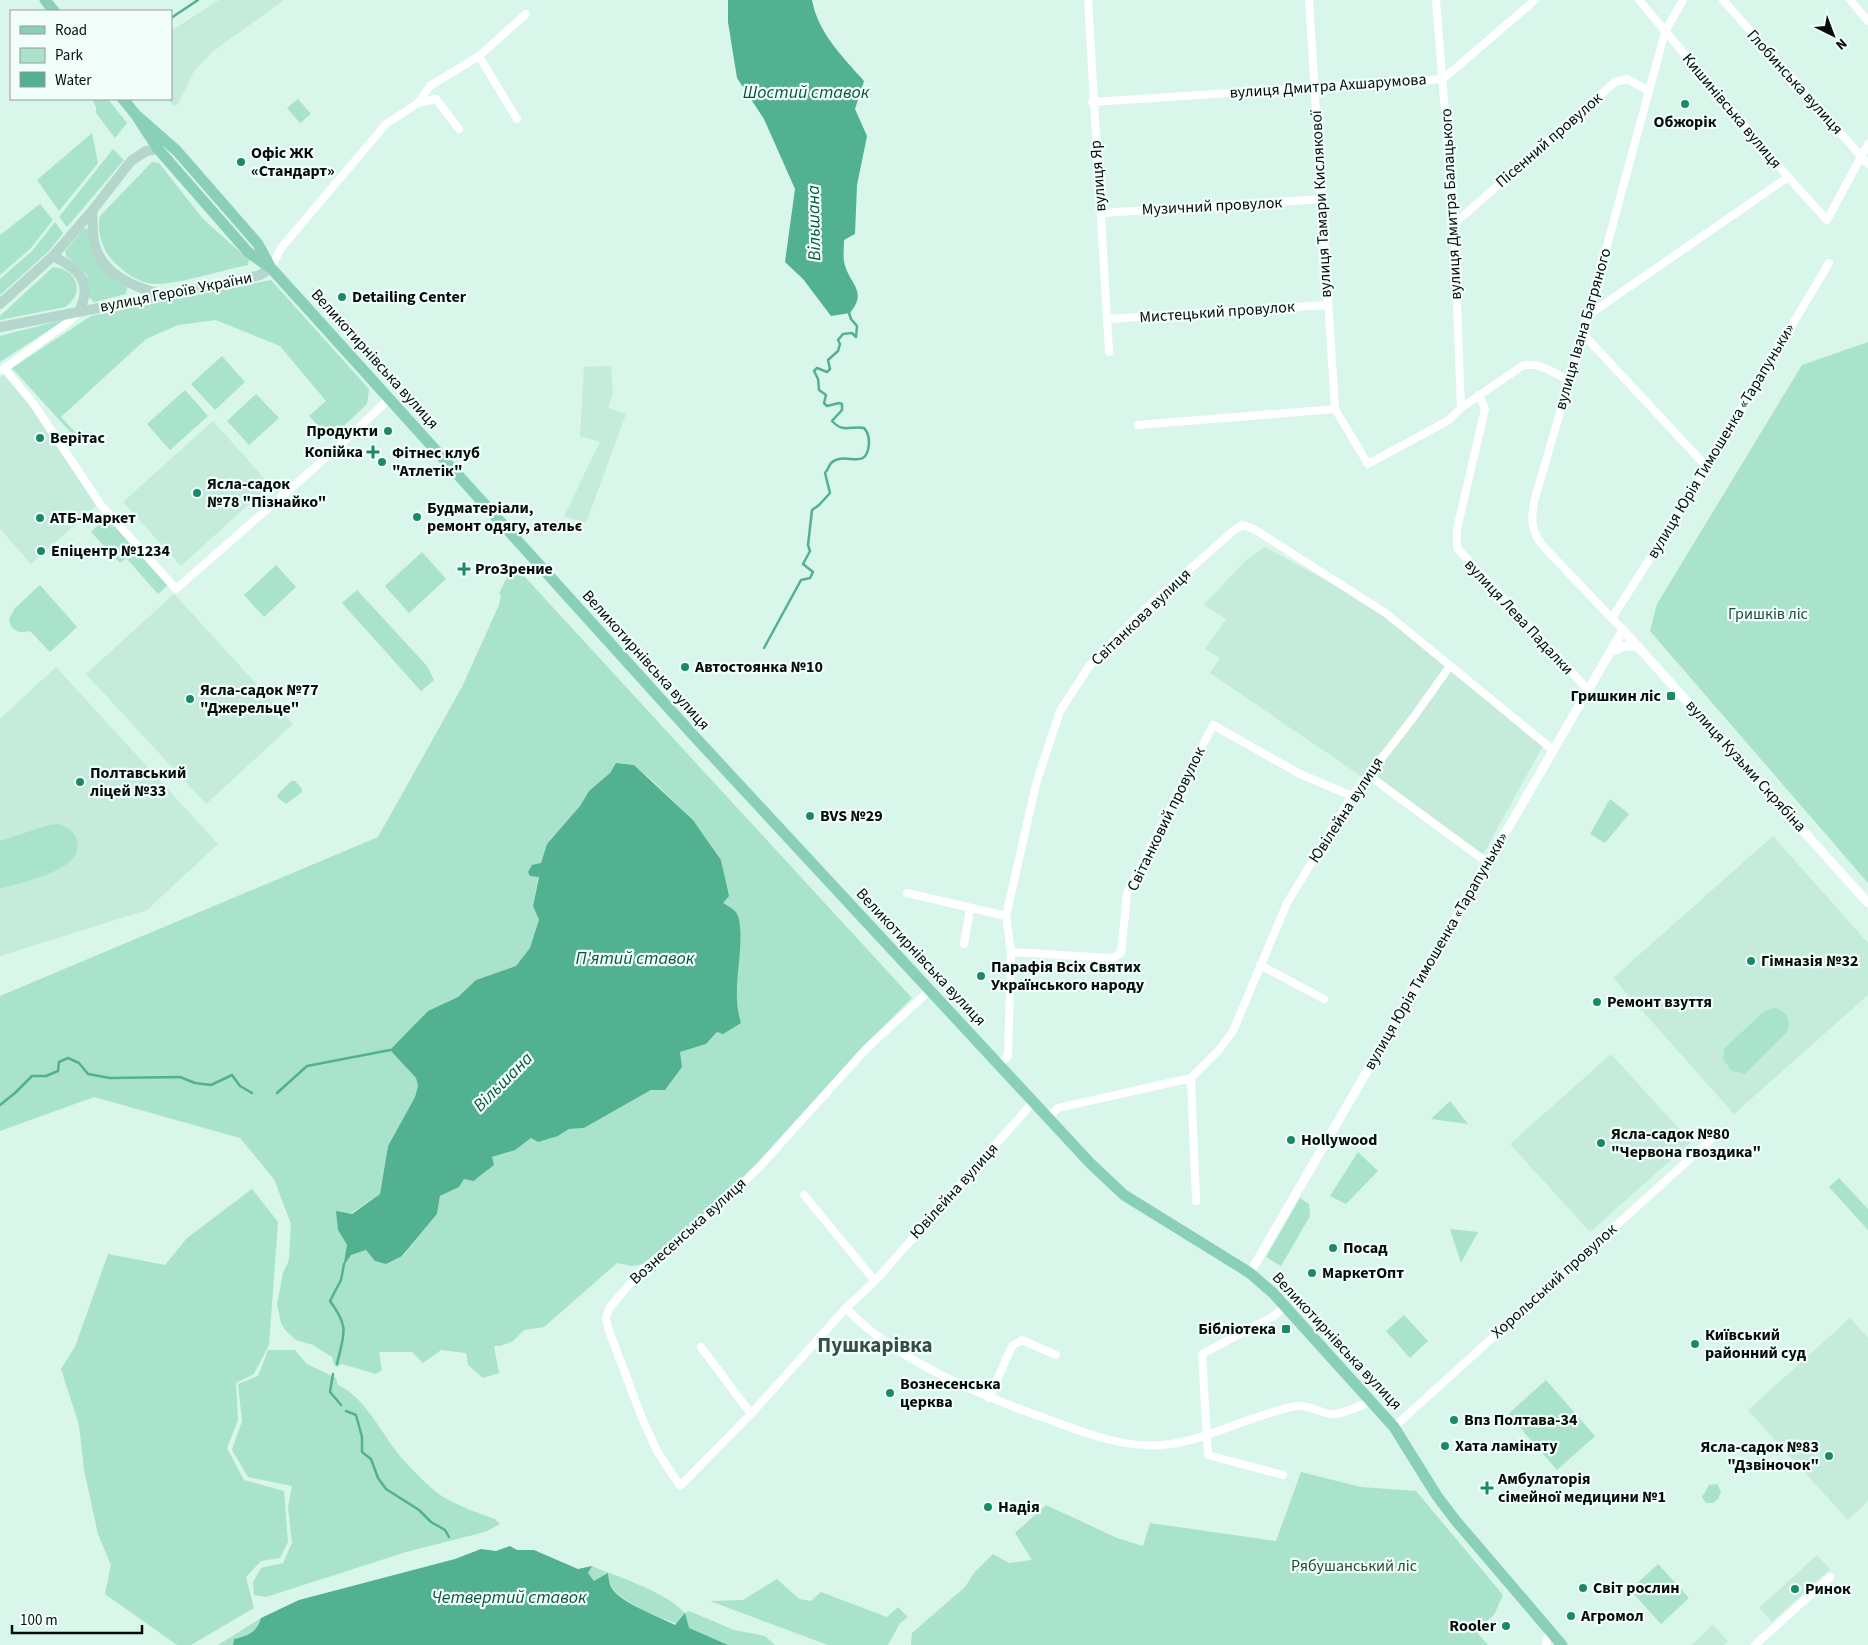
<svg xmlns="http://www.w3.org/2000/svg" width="1868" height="1645" font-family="'Source Sans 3',sans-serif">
  <rect width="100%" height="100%" fill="#d8f6e9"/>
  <path fill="#c5ebdb" d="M219 0H284L212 52 194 71 178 104 174 106 167 99H171V31Z
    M611 366 613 394 608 408 626 414 586 523 564 516 600 442 580 436 584 367Z
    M4 375 30 406 96 506 31 564 0 529V378Z
    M213 421 270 485 181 566 123 502Z
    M1265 547 1387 614 1544 744 1481 858 1210 673 1220 658 1205 649 1226 619 1204 605 1247 559Z
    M174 594 293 724 206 804 86 674Z
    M56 667 218 844 147 910 0 956V719Z
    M1773 836 1868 943V995L1734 1114 1613 978Z
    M1611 1054 1691 1142 1590 1232 1510 1144Z
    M1850 1318 1868 1338V1501L1848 1520 1748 1410Z
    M1817 1555 1830 1569 1772 1622 1759 1608Z
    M1713 1625 1728 1641 1724 1645H1692Z"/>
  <path fill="#a9e3cc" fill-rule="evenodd" d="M92 99H108L127 123 115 138 96 113V107Z
    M298 99 311 114 300 123 287 108Z
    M92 133 98 163 59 211 37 180Z
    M113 149 124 160 67 227 59 217Z
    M152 162 159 163 203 219 249 260 248 265C222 270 183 283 158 284 139 285 119 269 109 256 101 245 97 229 100 216Z
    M40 204 53 220 30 249 0 275V235Z
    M55 222 63 233 49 251 0 295V279L32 251Z
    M84 228 88 229 91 247 127 286 126 294 94 302 89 297 87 275 66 256 65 251Z
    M53 267C77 269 86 293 65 307L0 320V316Z
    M271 280 369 389 367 404 330 439 309 416 326 401 280 346 216 320 178 325 146 339 61 417 76 433 74 436 12 368 91 316Z
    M66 319 0 362V336Z
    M1868 342V883L1650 631 1657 604 1802 365Z
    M222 356 245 382 215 410 191 384Z
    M185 390 208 416 170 450 147 424Z
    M256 394 279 418 249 445 227 421Z
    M107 517 168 585 158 594 126 558 120 563 91 532Z
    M422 552 446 579 409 613 385 586Z
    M513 564 912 998 863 1047 753 1170 697 1223 649 1263 632 1266 617 1263 544 1327 524 1330 513 1341 500 1346H494L499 1373 483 1378 468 1365 466 1353 441 1350 423 1363 412 1352H379L382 1370 376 1374 342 1364 337 1367 334 1365 332 1357 313 1345 296 1340 285 1330 281 1323 277 1304 283 1273 289 1260 291 1224 274 1179 240 1138 94 1097 0 1131V996L378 837 462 687 499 605 501 596 499 594ZM616 763 634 765 655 783 693 820 721 860 724 876 723 903 738 930 736 978 737 1011 706 1044 680 1052 665 1090H651L584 1128 569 1129 558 1136 531 1138 514 1150 492 1157 464 1179 459 1187 440 1196 437 1214 403 1256 375 1261 366 1250 351 1255 343 1266 347 1245 338 1230V1222L380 1194 388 1146 415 1097 418 1086 416 1078 391 1051 428 1011 458 997 476 980 516 966 531 948 539 920 533 906 541 863 547 844 580 806 589 791 610 773Z
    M276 565 296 587 264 617 244 595Z
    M40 585 77 627 50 652 30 631C19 634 11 631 9 619L15 608Z
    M357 590 427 666 434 680 421 691 342 603Z
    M291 781H295L302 789V792L286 804 277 797 278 794Z
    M1610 799 1629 814 1605 843 1590 834Z
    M57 824C67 826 74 831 77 841 85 871 21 882 0 889V841L49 825Z
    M1773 1008C1787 1010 1791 1019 1787 1032L1745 1074 1732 1071 1723 1059 1724 1049 1763 1012Z
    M1450 1101 1468 1124 1431 1119Z
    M1358 1152 1378 1171 1346 1204 1330 1196Z
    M1839 1178 1868 1209V1230L1829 1187Z
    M252 1189 278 1222 269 1345 254 1374 236 1383 238 1420 227 1448 244 1480 284 1491 288 1542 280 1558 261 1561 246 1577 254 1608 191 1645H177L105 1594 111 1565 98 1534 84 1470 79 1425 61 1369 75 1347 108 1254 165 1265 187 1238Z
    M1300 1198 1309 1204 1310 1216 1281 1266 1266 1257Z
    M1450 1229 1478 1232 1461 1263Z
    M1404 1315 1428 1341 1410 1358 1386 1331Z
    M268 1350H295L307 1364 336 1378 338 1385C361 1395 379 1427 393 1447 401 1459 433 1492 445 1498 461 1507 478 1513 495 1519L500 1524 485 1532 406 1552 266 1597 254 1595 253 1582 261 1568 283 1563 292 1543 288 1507 292 1486 248 1477 232 1450 242 1421 238 1384 258 1376Z
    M1546 1380 1595 1436 1557 1470 1508 1414Z
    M1301 1472 1361 1487 1416 1491 1503 1595 1494 1615 1476 1631 1488 1645H911L912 1633 965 1587 974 1573 993 1554 1009 1563 1032 1560 1015 1533 1046 1505 1117 1538 1143 1546 1150 1523 1276 1541Z
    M1717 1484 1721 1491 1718 1499 1713 1503H1706L1702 1497 1709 1485Z
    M1658 1564 1689 1598 1661 1624 1630 1590Z
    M592 1566C620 1578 664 1591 685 1613L689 1611 734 1630 765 1636 775 1645H728L642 1610 620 1596 610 1586 594 1581 588 1573Z
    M777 1579 799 1599 811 1601 821 1592 887 1617 898 1607 908 1617 900 1623 888 1645H828L710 1601 743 1600Z
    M261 1618C257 1632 248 1636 234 1639L233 1645H218Z"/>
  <path fill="#52b190" d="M728 0H812C818 33 842 56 864 81L855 109 867 136 857 185 855 234 844 240C844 247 843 255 844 261 848 284 869 290 850 313L831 316 803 279 785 262 795 189 764 119 737 78 728 22Z
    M616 763 634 765 693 820 721 860 729 896 723 903C730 907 737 910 739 919 745 954 730 989 741 1023L723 1034 717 1032 706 1044 680 1052 682 1067 665 1090H651L584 1128 569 1129 558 1136 538 1142 531 1138 515 1150 492 1157 494 1165C487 1171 481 1174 474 1181L464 1179 459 1187 440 1196 437 1214 402 1256 386 1264 375 1261 366 1250 351 1255 343 1267 347 1245 338 1230 336 1211 352 1214 380 1194 388 1146 415 1097 418 1086 416 1078 390 1050 428 1011 458 997 476 980 516 966 530 948 539 920 533 906 539 877 530 876 528 872 532 865 541 863 547 844 580 806 589 791 610 773Z
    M510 1546 517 1550H534L578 1569 592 1566 588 1573 594 1581 608 1573C608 1576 609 1581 610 1585 617 1602 658 1616 675 1625L685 1613 689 1628 728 1645H233L234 1639C248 1636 257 1632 261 1618L299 1600 455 1559 481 1549 496 1551Z"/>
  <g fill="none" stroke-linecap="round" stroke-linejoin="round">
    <path stroke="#52b190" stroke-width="2.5" d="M171 18 198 0
      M764 648 801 580 810 578 813 572 803 564 810 551 808 545 812 510 819 505 830 493 825 473C827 471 829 466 831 463 846 450 867 473 869 443 869 437 868 432 864 428 851 425 844 434 832 421L842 410V404L839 403 827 406 824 403 826 395 819 390 818 379 814 371 817 368 827 372 830 369 828 360 838 351 840 344 838 340 843 334 852 333 856 337 857 326 851 319 848 310
      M277 1093 307 1066 390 1050
      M0 1105 15 1093 32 1076H46L58 1071 59 1062 68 1058 79 1063 88 1074 110 1078 180 1077 195 1083 211 1085 232 1075 240 1086 252 1093
      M337 1364C344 1333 350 1328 330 1301L341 1280 344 1264
      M333 1374 330 1392 341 1405
      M346 1411 356 1415 362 1437V1452L371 1459 378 1478 386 1489 419 1510 431 1522 445 1530 449 1537"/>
    <path stroke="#fff" stroke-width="8" d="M1088 0 1109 352
      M1309 0 1335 409 1368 464 1449 420 1461 408 1522 366C1538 361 1554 373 1568 380
      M1436 0 1454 224 1461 408
      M1639 0 1788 177 1827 220 1868 144
      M1723 0 1868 164
      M1850 0 1868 21
      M479 56 517 119
      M1092 102 1443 79 1535 0
      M418 103 430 86 479 56 526 14
      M1101 213 1323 199
      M1454 224 1615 82 1627 79 1649 91
      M271 268 281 248 386 124 418 103 436 99 459 129
      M1587 316 1788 177
      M1107 319 1327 305
      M1583 334 1706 466
      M4 368 33 403 101 505 176 589 337 448 389 399
      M2 370 71 320 78 312
      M1479 395 1485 409 1457 529V548L1588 690
      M1138 425 1335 409
      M1612 618 1691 494 1829 263
      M1623 630 1542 545C1530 529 1531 518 1535 498L1583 334 1665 32 1683 0
      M1368 775 1488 863
      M907 893 1006 916
      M964 944 970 909
      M1011 952 1112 958 1121 953 1127 893 1213 725 1300 774 1352 796
      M1260 965 1324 999
      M999 1064 1008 1056 1011 952 1006 916 1036 784 1060 711 1090 665 1104 650 1145 609 1233 531 1242 525 1254 529 1387 614 1553 750
      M1191 1078 1196 1201
      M1048 1117 1058 1108 1191 1078 1219 1050 1233 1031 1287 903 1352 796 1413 718 1450 666
      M804 1195 875 1281
      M846 1308C894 1360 986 1398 1053 1421 1087 1434 1125 1448 1162 1445 1205 1442 1252 1414 1296 1406 1309 1404 1324 1416 1336 1414 1348 1412 1361 1405 1372 1401
      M701 1347 751 1414 680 1486 657 1451 642 1418 608 1328 606 1318 609 1308 643 1269 714 1211 762 1164 866 1049 930 990
      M989 1398 1012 1346 1022 1340 1056 1355
      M751 1414 846 1308 875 1281 1034 1101
      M1394 1427 1716 1135
      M1283 1475 1208 1455 1202 1354 1272 1317 1286 1306
      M1546 1645 1549 1631
      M1755 1645 1830 1577"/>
    <path stroke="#fff" stroke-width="9" d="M1611 652 1624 646H1638
      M1250 1273 1623 630 1868 903"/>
    <path stroke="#b5d6cc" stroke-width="10" d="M92 211C93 221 92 232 94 242 101 275 136 288 164 295
      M53 256C78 269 94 281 79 311
      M0 304 53 256 92 211 131 161 146 151 158 149
      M0 327 233 282 260 275 271 268"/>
    <path stroke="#8ad0b9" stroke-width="11" d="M45 0 54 11
      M123 99 136 115 158 149 248 252 269 267
      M136 115 177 151 258 244 271 268 694 736 1090 1163 1124 1195 1250 1273 1273 1293 1394 1427 1437 1496 1456 1521 1562 1645"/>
  </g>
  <g fill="#188a6a" stroke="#f2fef9" stroke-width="2">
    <circle cx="1685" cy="104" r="5"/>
    <circle cx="241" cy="162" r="5"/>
    <circle cx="342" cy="297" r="5"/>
    <circle cx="388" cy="431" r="5"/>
    <circle cx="40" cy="438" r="5"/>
    <path d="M370.5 444.5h5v5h5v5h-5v5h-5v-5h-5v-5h5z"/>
    <circle cx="382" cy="462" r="5"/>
    <circle cx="197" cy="493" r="5"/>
    <circle cx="417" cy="517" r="5"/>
    <circle cx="40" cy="518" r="5"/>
    <circle cx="41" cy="551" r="5"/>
    <path d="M461.5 561.5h5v5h5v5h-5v5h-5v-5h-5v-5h5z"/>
    <circle cx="685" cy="667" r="5"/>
    <rect x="1666" y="691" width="10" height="10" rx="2.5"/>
    <circle cx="190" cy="699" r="5"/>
    <circle cx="80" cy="782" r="5"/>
    <circle cx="810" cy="816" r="5"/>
    <circle cx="1751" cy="961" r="5"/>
    <circle cx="981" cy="976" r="5"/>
    <circle cx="1597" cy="1002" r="5"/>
    <circle cx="1291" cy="1140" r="5"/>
    <circle cx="1601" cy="1143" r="5"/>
    <circle cx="1333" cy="1248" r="5"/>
    <circle cx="1312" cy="1273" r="5"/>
    <rect x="1281" y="1324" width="10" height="10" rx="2.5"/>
    <circle cx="1695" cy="1344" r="5"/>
    <circle cx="890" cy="1393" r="5"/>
    <circle cx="1454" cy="1420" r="5"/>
    <circle cx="1445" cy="1446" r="5"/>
    <circle cx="1829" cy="1456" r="5"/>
    <path d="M1484.5 1480.5h5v5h5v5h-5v5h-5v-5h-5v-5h5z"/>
    <circle cx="988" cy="1507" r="5"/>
    <circle cx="1583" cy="1588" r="5"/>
    <circle cx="1795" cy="1589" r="5"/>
    <circle cx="1571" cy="1616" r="5"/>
    <circle cx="1506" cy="1626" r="5"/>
  </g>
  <g text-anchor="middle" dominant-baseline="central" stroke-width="4.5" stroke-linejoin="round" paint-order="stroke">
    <g font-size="16" fill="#050e0a" stroke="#f2fef9">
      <text transform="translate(1795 82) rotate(48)">Глобинська вулиця</text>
      <text transform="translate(1328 86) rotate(-4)">вулиця Дмитра Ахшарумова</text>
      <text transform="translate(1732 111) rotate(50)">Кишинівська вулиця</text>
      <text transform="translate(1549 140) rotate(-41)">Пісенний провулок</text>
      <text transform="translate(1098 176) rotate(-94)">вулиця Яр</text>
      <text transform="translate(1321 204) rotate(-93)">вулиця Тамари Кислякової</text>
      <text transform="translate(1451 204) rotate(-93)">вулиця Дмитра Балацького</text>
      <text transform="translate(1212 206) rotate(-3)">Музичний провулок</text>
      <text transform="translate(176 292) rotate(-11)">вулиця Героїв України</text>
      <text transform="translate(1217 312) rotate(-4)">Мистецький провулок</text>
      <text transform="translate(1583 329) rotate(-74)">вулиця Івана Багряного</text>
      <text transform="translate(375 359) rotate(48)">Великотирнівська вулиця</text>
      <text transform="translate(1721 441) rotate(-59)">вулиця Юрія Тимошенка «Тарапуньки»</text>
      <text transform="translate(1141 617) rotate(-44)">Світанкова вулиця</text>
      <text transform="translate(1519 617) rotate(47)">вулиця Лева Падалки</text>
      <text transform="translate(646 660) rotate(48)">Великотирнівська вулиця</text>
      <text transform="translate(1746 766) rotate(48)">вулиця Кузьми Скрябіна</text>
      <text transform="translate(1346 810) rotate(-57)">Ювілейна вулиця</text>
      <text transform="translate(1166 819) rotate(-64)">Світанковий провулок</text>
      <text transform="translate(1436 951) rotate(-60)">вулиця Юрія Тимошенка «Тарапуньки»</text>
      <text transform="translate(921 957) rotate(47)">Великотирнівська вулиця</text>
      <text transform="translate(954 1191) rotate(-48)">Ювілейна вулиця</text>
      <text transform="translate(688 1231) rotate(-42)">Вознесенська вулиця</text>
      <text transform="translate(1554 1281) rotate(-42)">Хорольський провулок</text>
      <text transform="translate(1337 1341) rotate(47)">Великотирнівська вулиця</text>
    </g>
    <g font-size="16" font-weight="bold" fill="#050e0a" stroke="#f2fef9" text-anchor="start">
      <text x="1685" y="122" text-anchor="middle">Обжорік</text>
      <text x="251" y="153">Офіс ЖК<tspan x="251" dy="18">«Стандарт»</tspan></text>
      <text x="352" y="297">Detailing Center</text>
      <text x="378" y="431" text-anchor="end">Продукти</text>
      <text x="50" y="438">Верітас</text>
      <text x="363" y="452" text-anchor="end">Копійка</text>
      <text x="392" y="453">Фітнес клуб<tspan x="392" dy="18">"Атлетік"</tspan></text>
      <text x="207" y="484">Ясла-садок<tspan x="207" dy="18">№78 "Пізнайко"</tspan></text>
      <text x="427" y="508">Будматеріали,<tspan x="427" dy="18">ремонт одягу, ательє</tspan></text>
      <text x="50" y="518">АТБ-Маркет</text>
      <text x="51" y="551">Епіцентр №1234</text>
      <text x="475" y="569">ProЗрение</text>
      <text x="695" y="667">Автостоянка №10</text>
      <text x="200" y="690">Ясла-садок №77<tspan x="200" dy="18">"Джерельце"</tspan></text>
      <text x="1661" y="696" text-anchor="end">Гришкин ліс</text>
      <text x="90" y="773">Полтавський<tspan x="90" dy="18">ліцей №33</tspan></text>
      <text x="820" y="816">BVS №29</text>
      <text x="1761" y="961">Гімназія №32</text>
      <text x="991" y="967">Парафія Всіх Святих<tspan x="991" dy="18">Українського народу</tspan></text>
      <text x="1607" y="1002">Ремонт взуття</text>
      <text x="1611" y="1134">Ясла-садок №80<tspan x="1611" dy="18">"Червона гвоздика"</tspan></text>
      <text x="1301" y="1140">Hollywood</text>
      <text x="1343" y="1248">Посад</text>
      <text x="1322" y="1273">МаркетОпт</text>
      <text x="1276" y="1329" text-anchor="end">Бібліотека</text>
      <text x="1705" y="1335">Київський<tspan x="1705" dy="18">районний суд</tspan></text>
      <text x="900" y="1384">Вознесенська<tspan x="900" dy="18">церква</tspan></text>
      <text x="1464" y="1420">Впз Полтава-34</text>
      <text x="1455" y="1446">Хата ламінату</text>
      <text x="1819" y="1447" text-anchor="end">Ясла-садок №83<tspan x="1819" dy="18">"Дзвіночок"</tspan></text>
      <text x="1498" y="1479">Амбулаторія<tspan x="1498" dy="18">сімейної медицини №1</tspan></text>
      <text x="998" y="1507">Надія</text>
      <text x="1593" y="1588">Світ рослин</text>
      <text x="1805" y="1589">Ринок</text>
      <text x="1581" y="1616">Агромол</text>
      <text x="1496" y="1626" text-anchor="end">Rooler</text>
    </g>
    <g font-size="16" fill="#224b3d" stroke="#f2fef9">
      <text x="1768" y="614">Гришків ліс</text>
      <text x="1354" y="1566">Рябушанський ліс</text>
    </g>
    <g font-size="18" font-style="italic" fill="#065741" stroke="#f2fef9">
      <text x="806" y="92">Шостий ставок</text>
      <text transform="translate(814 223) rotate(-91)">Вільшана</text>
      <text x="635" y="958">П'ятий ставок</text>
      <text transform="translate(503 1082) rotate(-45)">Вільшана</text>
      <text x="509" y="1597">Четвертий ставок</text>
    </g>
    <g font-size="21" font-weight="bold" fill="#364f45" stroke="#f2fef9">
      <text x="875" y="1345">Пушкарівка</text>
    </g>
  </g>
  <rect x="10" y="10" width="162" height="90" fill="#f2fef9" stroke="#939e99"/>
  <rect x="20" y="26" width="25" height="8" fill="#8ad0b9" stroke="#939e99"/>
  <text x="55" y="35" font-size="15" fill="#050e0a">Road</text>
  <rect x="20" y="48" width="25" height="15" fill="#a9e3cc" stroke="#939e99"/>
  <text x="55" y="60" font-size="15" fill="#050e0a">Park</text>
  <rect x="20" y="72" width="25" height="15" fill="#52b190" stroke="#939e99"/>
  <text x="55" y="85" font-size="15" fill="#050e0a">Water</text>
  <g transform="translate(1833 35) rotate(138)" stroke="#f2fef9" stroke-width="4" paint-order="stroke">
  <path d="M0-4L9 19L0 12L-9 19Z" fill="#050e0a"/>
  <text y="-8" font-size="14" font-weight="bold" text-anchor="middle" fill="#050e0a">N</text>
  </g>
  <path d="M12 1625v8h130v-8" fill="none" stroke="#050e0a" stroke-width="2.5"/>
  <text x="20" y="1625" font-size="15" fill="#050e0a" stroke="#f2fef9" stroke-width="4" paint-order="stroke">100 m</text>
</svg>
